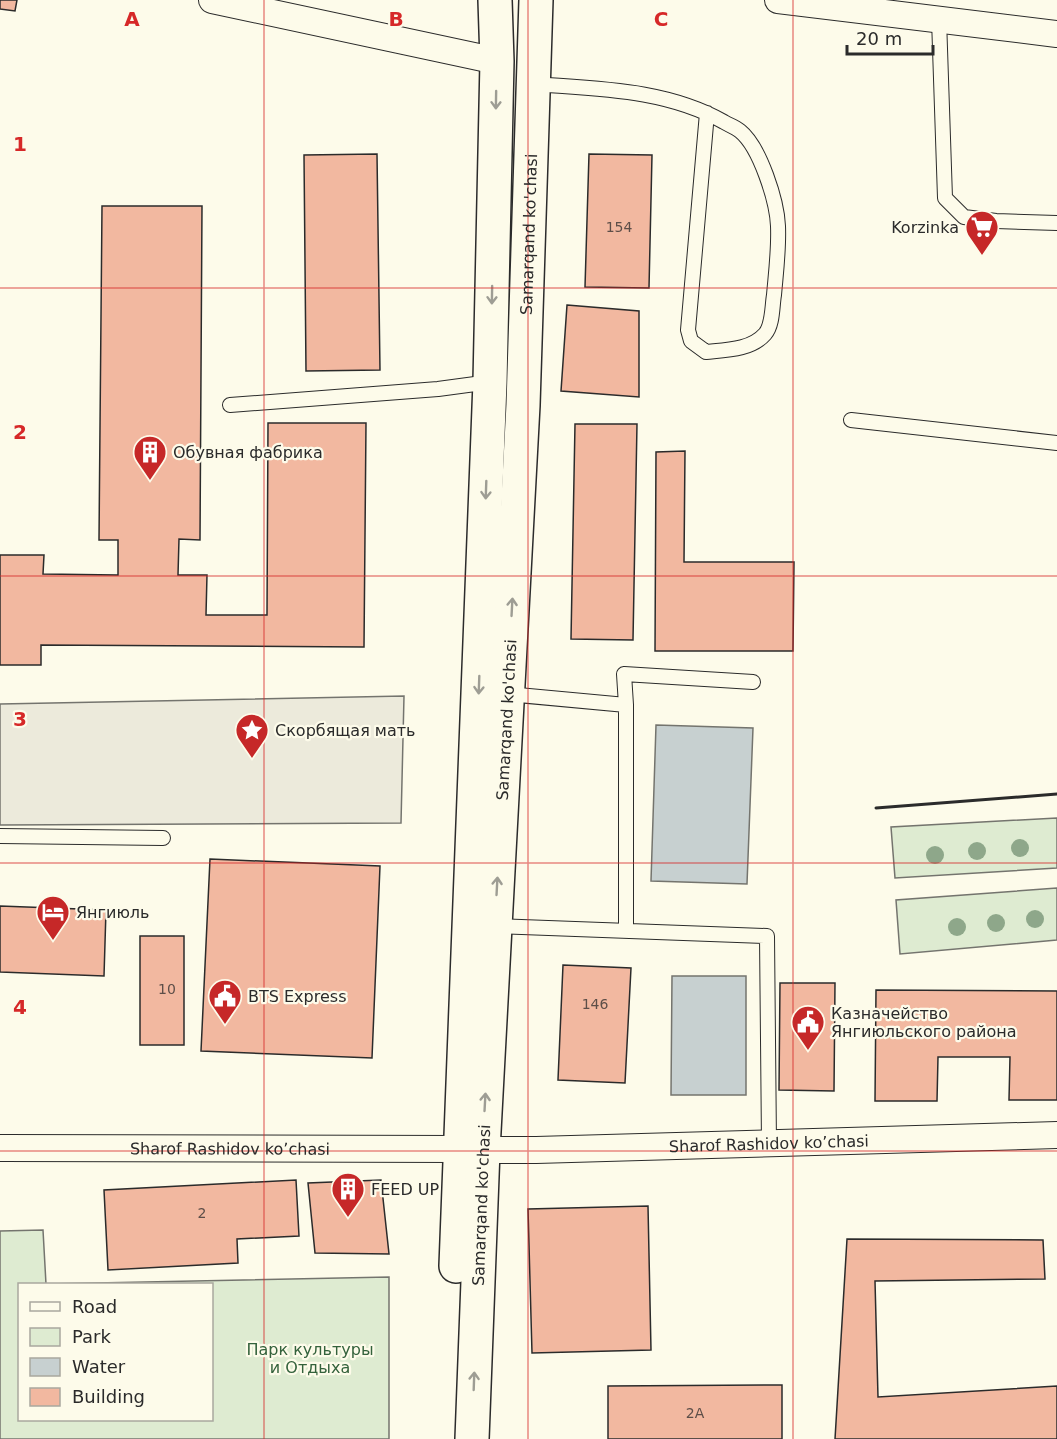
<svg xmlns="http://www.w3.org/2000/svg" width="1057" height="1439" font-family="'DejaVu Sans',sans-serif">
  <rect width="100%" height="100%" fill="#fdfbea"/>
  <path fill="#deebd1" stroke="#74746e" stroke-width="1.5" fill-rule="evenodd" d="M1057 818V868L895 878 891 827Z
    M1057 888V940L900 954 896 900Z
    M43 1230 46 1284 389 1277V1439H0V1231ZM212 1284V1420H20V1284Z"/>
  <path fill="#eceadb" stroke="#74746e" stroke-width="1.5" d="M404 696 401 823 0 825V704Z"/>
  <path fill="#c7d0d0" stroke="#74746e" stroke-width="1.5" d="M656 725 753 728 747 884 651 881Z
    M672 976H746V1095H671Z"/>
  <path fill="#f2b8a0" stroke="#2b2b2b" stroke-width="1.5" d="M0 0H17L15 11 0 9Z
    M377 154 380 370 306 371 304 155Z
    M589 154 652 155 649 288 585 287Z
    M102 206H202L200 540 179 539 178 575H207L206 615H267L268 423H366L364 647 41 645V665H0V555H44L43 574 118 575V540H99Z
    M567 305 639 311V397L561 391Z
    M575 424H637L633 640 571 639Z
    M685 451 684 562H794L793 651H655L656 452Z
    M210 859 380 866 372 1058 201 1051Z
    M0 906 106 910 104 976 0 972Z
    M140 936H184V1045H140Z
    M563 965 631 968 625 1083 558 1080Z
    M780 983H835L834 1091 779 1090Z
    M876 990 1057 991V1100H1009L1010 1057H938L937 1101H875Z
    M296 1180 299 1236 237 1239 238 1263 108 1270 104 1190Z
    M381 1180 389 1254 315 1253 308 1183Z
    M648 1206 651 1350 532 1353 528 1209Z
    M847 1239 1043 1240 1045 1279 875 1281 878 1397 1057 1386V1439H835Z
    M782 1385V1439H608V1386Z"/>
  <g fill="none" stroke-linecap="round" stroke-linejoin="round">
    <defs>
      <path id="lane" d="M939 19 945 198 964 217 996 221 1057 223
        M533 84C598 89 666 89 724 122 729 125 735 127 740 131 760 147 777 201 778 226 779 249 776 272 774 295 772 306 773 325 765 334 751 350 726 350 706 352L691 341 688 330 707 113
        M230 405 438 389 490 382
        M851 420 1057 443
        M507 694 626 705V931
        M626 705 624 674 753 682
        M0 836 163 838
        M495 926 767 936 769 1144"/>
      <g id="street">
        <path d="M212 0 497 61"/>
        <path d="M778 0 1057 34"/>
        <path id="s1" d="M0 1148 459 1149"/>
        <path id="s2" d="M483 1150H536L1057 1135"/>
      </g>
      <g id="secondary">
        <path d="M456 1266 490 382 497 61 495 0"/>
        <path id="s3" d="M472 1439 483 1150 523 405 536 0"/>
      </g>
    </defs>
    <use href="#lane" stroke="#2b2b2b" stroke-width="16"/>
    <use href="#street" stroke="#2b2b2b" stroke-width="28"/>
    <use href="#secondary" stroke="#2b2b2b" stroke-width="36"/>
    <use href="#lane" stroke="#fdfbea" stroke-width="14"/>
    <use href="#street" stroke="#fdfbea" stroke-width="26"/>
    <use href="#secondary" stroke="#fdfbea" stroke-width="33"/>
    <path stroke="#2b2b2b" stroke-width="3" d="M876 808 1057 794"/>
  </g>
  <g fill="#8ea78a">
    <circle cx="1020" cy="848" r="9"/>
    <circle cx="977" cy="851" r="9"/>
    <circle cx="935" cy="855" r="9"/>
    <circle cx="1035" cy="919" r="9"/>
    <circle cx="996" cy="923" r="9"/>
    <circle cx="957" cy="927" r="9"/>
  </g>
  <defs><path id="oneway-shaft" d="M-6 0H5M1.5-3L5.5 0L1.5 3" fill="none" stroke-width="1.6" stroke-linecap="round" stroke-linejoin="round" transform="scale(1.5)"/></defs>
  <g stroke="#9e9d94">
    <use href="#oneway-shaft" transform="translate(496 100) rotate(91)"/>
    <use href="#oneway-shaft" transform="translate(492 295) rotate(91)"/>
    <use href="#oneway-shaft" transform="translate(486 490) rotate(92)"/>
    <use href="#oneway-shaft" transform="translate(512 607) rotate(-87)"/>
    <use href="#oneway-shaft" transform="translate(479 685) rotate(92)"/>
    <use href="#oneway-shaft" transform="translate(497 886) rotate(-87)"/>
    <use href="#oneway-shaft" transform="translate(485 1102) rotate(-87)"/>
    <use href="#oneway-shaft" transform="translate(474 1381) rotate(-88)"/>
  </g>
  <path fill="none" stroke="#d62828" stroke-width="1.5" stroke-opacity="0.55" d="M264 0V1439M528 0V1439M793 0V1439M0 288H1057M0 576H1057M0 863H1057M0 1151H1057"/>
  <defs>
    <symbol id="supermarket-pin" viewBox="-11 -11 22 30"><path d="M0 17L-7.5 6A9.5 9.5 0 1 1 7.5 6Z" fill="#c62828" stroke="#fdfbea"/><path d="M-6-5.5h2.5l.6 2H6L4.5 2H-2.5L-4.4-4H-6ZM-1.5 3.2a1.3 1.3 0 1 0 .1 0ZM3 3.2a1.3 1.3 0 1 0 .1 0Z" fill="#fff"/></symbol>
    <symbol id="building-pin" viewBox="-11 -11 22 30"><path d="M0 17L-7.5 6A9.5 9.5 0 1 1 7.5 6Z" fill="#c62828" stroke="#fdfbea"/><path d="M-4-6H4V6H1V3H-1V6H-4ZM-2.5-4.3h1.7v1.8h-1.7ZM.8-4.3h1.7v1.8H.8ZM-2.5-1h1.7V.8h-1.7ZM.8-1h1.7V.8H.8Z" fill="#fff"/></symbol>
    <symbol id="sight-pin" viewBox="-11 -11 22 30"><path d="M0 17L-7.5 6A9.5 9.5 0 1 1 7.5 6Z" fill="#c62828" stroke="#fdfbea"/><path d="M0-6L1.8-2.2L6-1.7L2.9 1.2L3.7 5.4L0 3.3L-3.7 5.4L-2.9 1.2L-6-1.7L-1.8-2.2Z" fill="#fff"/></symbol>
    <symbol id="hotel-pin" viewBox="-11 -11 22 30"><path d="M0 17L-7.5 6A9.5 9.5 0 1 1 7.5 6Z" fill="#c62828" stroke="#fdfbea"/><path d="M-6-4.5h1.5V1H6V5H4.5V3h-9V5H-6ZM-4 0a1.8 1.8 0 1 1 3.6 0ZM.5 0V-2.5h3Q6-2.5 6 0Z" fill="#fff"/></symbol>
    <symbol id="civic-pin" viewBox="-11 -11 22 30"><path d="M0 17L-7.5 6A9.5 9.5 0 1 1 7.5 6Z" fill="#c62828" stroke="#fdfbea"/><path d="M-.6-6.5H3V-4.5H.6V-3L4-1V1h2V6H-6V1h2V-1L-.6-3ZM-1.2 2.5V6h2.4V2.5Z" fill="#fff"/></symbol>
  </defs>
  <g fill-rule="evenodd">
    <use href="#supermarket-pin" x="963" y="208" width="38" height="52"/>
    <use href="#building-pin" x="131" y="433" width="38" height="52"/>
    <use href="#sight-pin" x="233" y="711" width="38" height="52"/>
    <use href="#hotel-pin" x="34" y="893" width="38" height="52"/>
    <use href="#civic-pin" x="206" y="977" width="38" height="52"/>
    <use href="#civic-pin" x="789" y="1003" width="38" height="52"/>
    <use href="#building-pin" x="329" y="1170" width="38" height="52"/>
  </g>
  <g text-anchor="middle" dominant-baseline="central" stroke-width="4.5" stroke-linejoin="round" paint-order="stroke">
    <g font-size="14" fill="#5d4e48">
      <text x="619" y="227">154</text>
      <text x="167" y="989">10</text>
      <text x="595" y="1004">146</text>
      <text x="202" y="1213">2</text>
      <text x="695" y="1413">2А</text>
    </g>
    <g font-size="16" fill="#2b2b2b" stroke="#fdfbea" text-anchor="start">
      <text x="959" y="227" text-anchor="end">Korzinka</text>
      <text x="173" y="452">Обувная фабрика</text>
      <text x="275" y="730">Скорбящая мать</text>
      <text x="76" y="912">Янгиюль</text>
      <text x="248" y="996">BTS Express</text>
      <text x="831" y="1013">Казначейство<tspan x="831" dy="18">Янгиюльского района</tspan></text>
      <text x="371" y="1189">FEED UP</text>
    </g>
    <g font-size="16" fill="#2b2b2b" stroke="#fdfbea">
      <text stroke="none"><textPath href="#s3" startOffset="1206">Samarqand ko'chasi</textPath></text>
      <text stroke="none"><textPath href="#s3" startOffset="720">Samarqand ko'chasi</textPath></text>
      <text stroke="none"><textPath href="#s2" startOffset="286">Sharof Rashidov ko’chasi</textPath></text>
      <text stroke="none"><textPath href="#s1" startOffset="230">Sharof Rashidov ko’chasi</textPath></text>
      <text stroke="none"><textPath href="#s3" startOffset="234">Samarqand ko'chasi</textPath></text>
    </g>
    <g font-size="16" fill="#34623c" stroke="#fdfbea">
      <text x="310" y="1349">Парк культуры<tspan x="310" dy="18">и Отдыха</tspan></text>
    </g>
  </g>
  <g font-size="20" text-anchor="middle" font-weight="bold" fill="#d62828" stroke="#fdfbea" stroke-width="4.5" stroke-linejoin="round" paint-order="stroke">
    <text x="132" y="26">A</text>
    <text x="396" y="26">B</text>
    <text x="661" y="26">C</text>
    <text x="20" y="151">1</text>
    <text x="20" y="439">2</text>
    <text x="20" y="726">3</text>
    <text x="20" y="1014">4</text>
  </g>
  <rect x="18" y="1283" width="195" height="138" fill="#fdfbea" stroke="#a9a89e" stroke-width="1.5"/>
  <rect x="30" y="1302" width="30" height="9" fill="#fdfbea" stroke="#a9a89e" stroke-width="1.5"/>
  <text x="72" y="1313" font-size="18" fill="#2b2b2b">Road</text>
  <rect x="30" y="1328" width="30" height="18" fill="#deebd1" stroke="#a9a89e" stroke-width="1.5"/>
  <text x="72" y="1343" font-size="18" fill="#2b2b2b">Park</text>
  <rect x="30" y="1358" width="30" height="18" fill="#c7d0d0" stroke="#a9a89e" stroke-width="1.5"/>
  <text x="72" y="1373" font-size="18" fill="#2b2b2b">Water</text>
  <rect x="30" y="1388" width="30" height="18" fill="#f2b8a0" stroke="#a9a89e" stroke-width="1.5"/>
  <text x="72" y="1403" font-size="18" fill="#2b2b2b">Building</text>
  <path d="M847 45v9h86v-9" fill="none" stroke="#2b2b2b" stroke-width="3"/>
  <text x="856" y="45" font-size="18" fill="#2b2b2b" stroke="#fdfbea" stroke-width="4.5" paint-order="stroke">20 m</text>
</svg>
